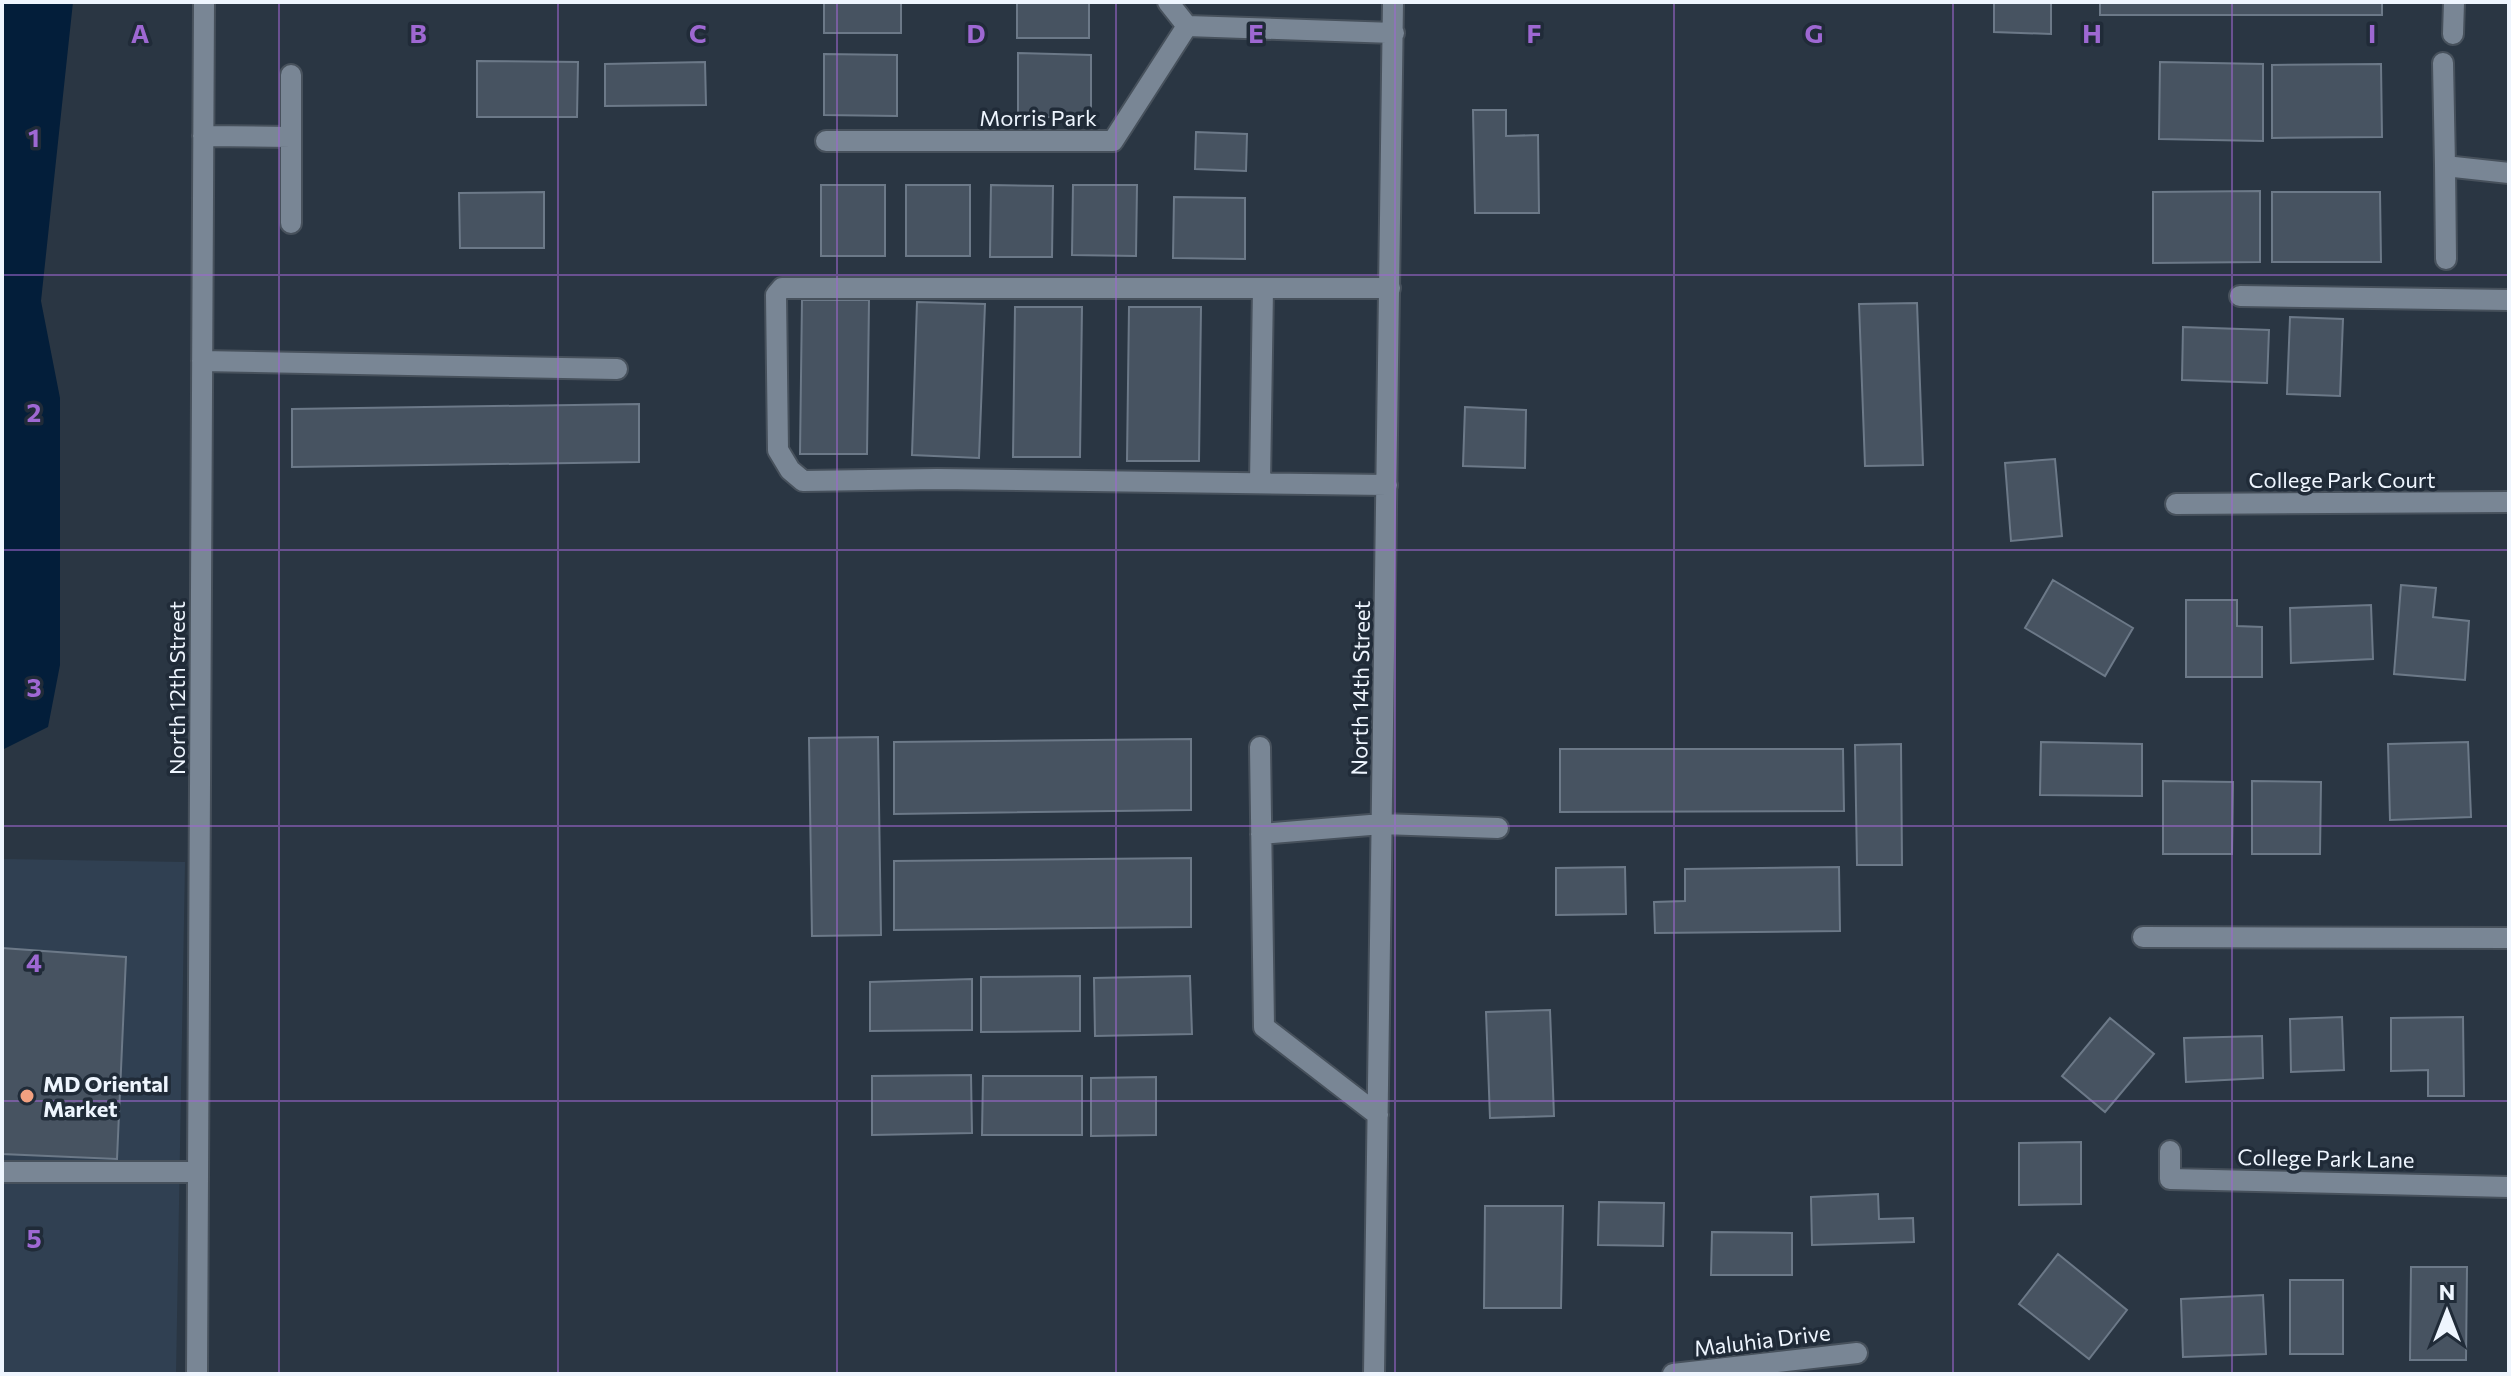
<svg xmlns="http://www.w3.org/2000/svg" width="2511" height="1376" font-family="Commissioner,sans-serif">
  <rect width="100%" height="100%" fill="#2a3643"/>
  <path fill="#304052" d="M2 859 185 862 176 1374H2Z"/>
  <path fill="#031e3a" d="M2 2H73L41 301 60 398V665L48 727 2 750Z"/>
  <path fill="#475361" stroke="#6c7988" stroke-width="2" d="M824 2H901V33H824Z
    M1017 2H1089V38H1017Z
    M1994 2H2051V34L1994 32Z
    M2100 2H2382V15H2100Z
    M1018 53 1091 55V117H1018Z
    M824 54 897 55V116L824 115Z
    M477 61 578 62 577 117H477Z
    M705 62 706 105 605 106V64Z
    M2160 62 2263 64V141L2159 139Z
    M2381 64 2382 137 2272 138V65Z
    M1473 110H1506V136L1538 135 1539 213H1475Z
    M1196 132 1247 134 1246 171 1195 169Z
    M821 185H885V256H821Z
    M906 185H970V256H906Z
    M991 185 1053 186 1052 257H990Z
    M1073 185H1137L1136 256 1072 255Z
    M2260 191V262L2153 263V192Z
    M544 192V248H460L459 193Z
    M2272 192H2380L2381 262H2272Z
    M1174 197 1245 198V259L1173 258Z
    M802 300H869L867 454H800Z
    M917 302 985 304 979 458 912 455Z
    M1917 303 1923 465 1865 466 1859 304Z
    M1015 307H1082L1080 457H1013Z
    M1129 307H1201L1199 461H1127Z
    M2290 317 2343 319 2340 396 2287 394Z
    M2183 327 2269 330 2267 383 2182 380Z
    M639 404V462L292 467V409Z
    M1465 407 1526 410 1525 468 1463 466Z
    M2055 459 2062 536 2011 541 2005 463Z
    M2053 580 2133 628 2105 676 2025 628Z
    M2401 585 2436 588 2433 617 2469 621 2465 680 2394 674Z
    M2186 600H2237V626L2262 627V677H2186Z
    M2371 605 2373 659 2291 663 2290 608Z
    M878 737 881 935 812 936 809 738Z
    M1191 739V810L894 814V742Z
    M2041 742 2142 744V796L2040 795Z
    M2468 742 2471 817 2390 820 2388 744Z
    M1901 744 1902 865H1857L1855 745Z
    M1560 749H1843L1844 811 1560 812Z
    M2163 781 2233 782 2232 854H2163Z
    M2252 781 2321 782 2320 854H2252Z
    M1191 858V927L894 930V861Z
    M1625 867 1626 914 1556 915V868Z
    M1839 867 1840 931 1655 933 1654 902 1685 901V869Z
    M2 948 126 957 117 1159 2 1154Z
    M1080 976V1031L981 1032V977Z
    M1190 976 1192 1034 1095 1036 1094 978Z
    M972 979V1030L870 1031V982Z
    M1550 1010 1554 1116 1490 1118 1486 1012Z
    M2342 1017 2344 1070 2291 1072 2290 1019Z
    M2463 1017 2464 1096H2428V1070L2391 1071V1018Z
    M2110 1018 2154 1054 2105 1112 2062 1076Z
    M2262 1036 2263 1078 2186 1082 2184 1038Z
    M971 1075 972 1133 872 1135V1076Z
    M983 1076H1082V1135H982Z
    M1156 1077V1135L1091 1136V1078Z
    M2081 1142V1204L2019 1205V1143Z
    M1878 1194 1879 1219 1913 1218 1914 1242 1812 1245 1811 1197Z
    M1599 1202 1664 1203 1663 1246 1598 1245Z
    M1485 1206H1563L1561 1308H1484Z
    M1712 1232 1792 1233V1275H1711Z
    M2058 1254 2127 1310 2089 1359 2019 1304Z
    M2411 1267H2467L2466 1360H2410Z
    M2290 1280H2343V1354H2290Z
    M2263 1295 2266 1354 2183 1357 2181 1299Z"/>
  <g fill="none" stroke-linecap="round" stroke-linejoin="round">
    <defs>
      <path id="minor" d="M1168 2 1187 26 1394 33
        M2453 34 2454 2
        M2443 63 2445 166 2509 173
        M291 75V137
        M203 136 291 137V223
        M826 141H1113L1187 26
        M2445 166 2446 259
        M2240 296 2509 300
        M202 361 617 369
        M1260 483 1263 288
        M1387 485 937 479 803 481 790 470 778 450 776 295 782 288H1390
        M2176 504 2509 502
        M1260 747 1264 1027 1378 1115
        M1261 834 1382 824 1498 828
        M2143 937 2509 938
        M2170 1151V1179L2509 1187
        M2 1172H198
        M197 1374 204 2
        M1374 1374 1393 2
        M1673 1374 1857 1353"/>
    </defs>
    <use href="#minor" stroke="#47515c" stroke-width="24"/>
    <use href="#minor" stroke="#798695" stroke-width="20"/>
  </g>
  <path fill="none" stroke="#9e68d2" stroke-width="2" stroke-opacity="0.55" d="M279 2V1374M558 2V1374M837 2V1374M1116 2V1374M1395 2V1374M1674 2V1374M1953 2V1374M2232 2V1374M2 275H2509M2 550H2509M2 826H2509M2 1101H2509"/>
  <circle fill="#f2a080" stroke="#202b38" stroke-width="3" cx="27" cy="1096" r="8"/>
  <g text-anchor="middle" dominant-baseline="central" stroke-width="7" stroke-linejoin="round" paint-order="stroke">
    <g font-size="22" fill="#eef5fe" stroke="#202b38">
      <text x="1038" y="117">Morris Park</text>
      <text x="2342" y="479">College Park Court</text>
      <text transform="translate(176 688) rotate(-90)">North 12th Street</text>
      <text transform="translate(1360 688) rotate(-89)">North 14th Street</text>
      <text transform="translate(2326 1158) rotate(1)">College Park Lane</text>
      <text transform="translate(1762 1340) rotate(-7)">Maluhia Drive</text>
    </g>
    <g font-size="22" font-weight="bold" fill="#eef5fe" stroke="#202b38" text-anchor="start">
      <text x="43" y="1083">MD Oriental<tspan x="43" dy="25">Market</tspan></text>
    </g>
  </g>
  <g font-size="26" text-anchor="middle" font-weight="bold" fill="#9e68d2" stroke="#202b38" stroke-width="7" stroke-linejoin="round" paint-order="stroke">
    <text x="140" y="43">A</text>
    <text x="418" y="43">B</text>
    <text x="698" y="43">C</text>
    <text x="976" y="43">D</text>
    <text x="1256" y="43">E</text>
    <text x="1534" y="43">F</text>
    <text x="1814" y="43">G</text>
    <text x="2092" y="43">H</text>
    <text x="2372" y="43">I</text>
    <text x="34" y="147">1</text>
    <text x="34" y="422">2</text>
    <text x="34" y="697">3</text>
    <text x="34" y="972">4</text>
    <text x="34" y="1248">5</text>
  </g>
  <rect width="2511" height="1376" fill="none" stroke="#eef5fe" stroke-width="8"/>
  <g transform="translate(2447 1312)" stroke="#202b38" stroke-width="6" paint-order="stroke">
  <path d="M0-6L14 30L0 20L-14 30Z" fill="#eef5fe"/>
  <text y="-12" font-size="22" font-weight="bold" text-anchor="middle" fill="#eef5fe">N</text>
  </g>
</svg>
